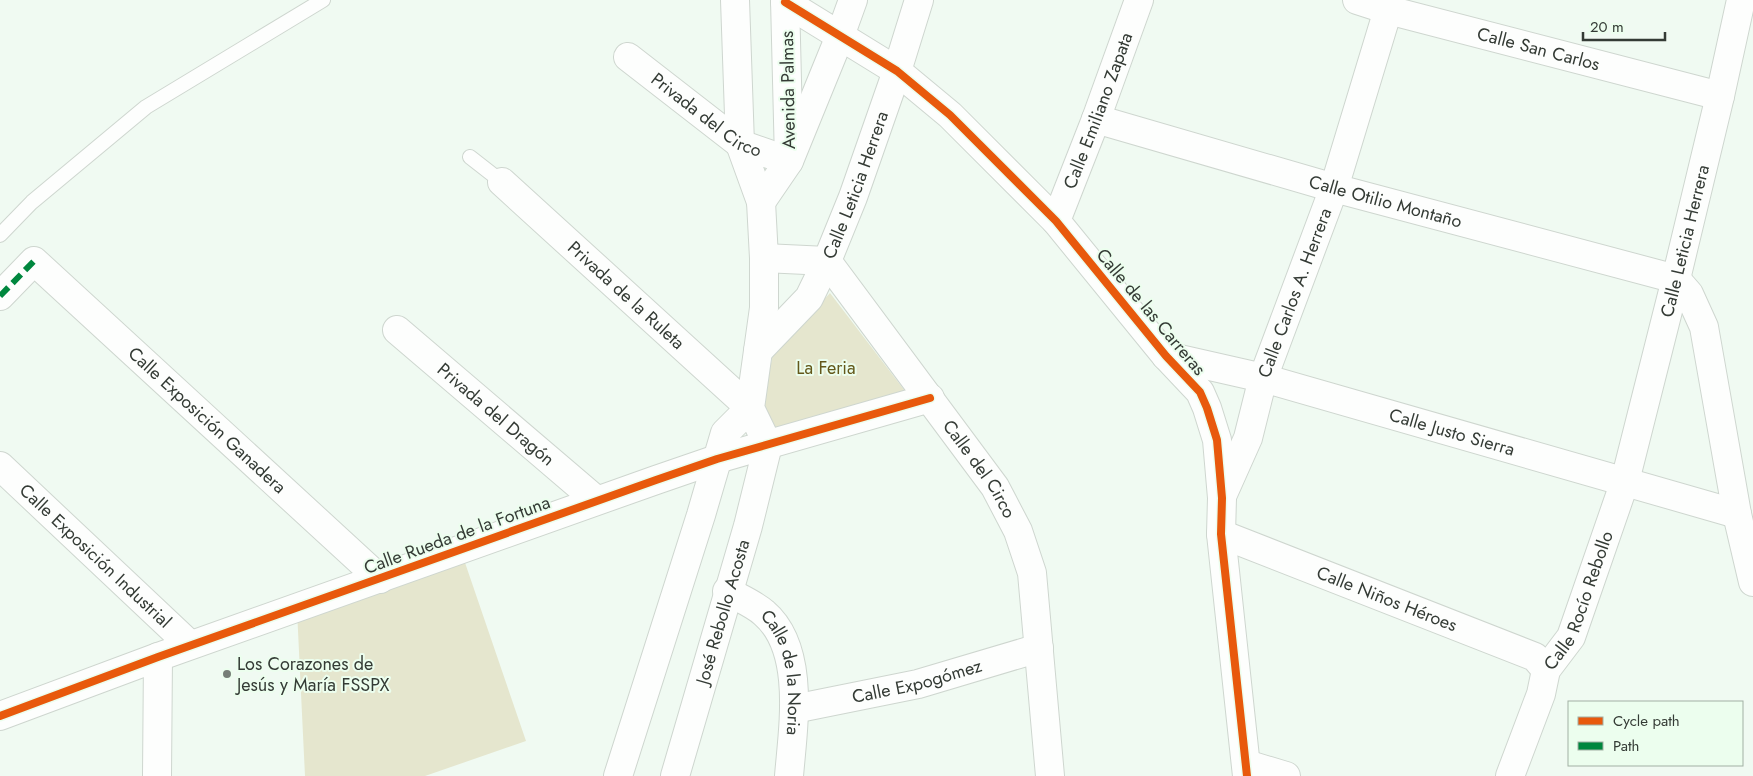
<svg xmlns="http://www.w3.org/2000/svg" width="1753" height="776" font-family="Jost,sans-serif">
  <rect width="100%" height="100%" fill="#f0faf2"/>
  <path fill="#e5e6ce" d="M830 293 908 395 775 433 763 401 773 354Z
    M461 551 526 741 425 776H305L297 610Z"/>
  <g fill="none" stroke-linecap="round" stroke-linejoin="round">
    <defs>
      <path id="lane" d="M470 157 502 182
        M0 235 32 202 146 107 323 0"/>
      <g id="street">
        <path id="s1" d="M1357 0 1388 10 1720 96"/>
        <path d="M785 2 897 71 950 115 1056 221 1166 356 1200 392 1207 408 1217 440 1222 498 1221 534 1247 776"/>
        <path id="s2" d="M628 57 740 144 789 161 840 36 853 0"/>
        <path id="s3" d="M1096 119 1334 188 1676 279"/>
        <path id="s4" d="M502 182 750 408"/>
        <path id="s5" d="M1056 221 1096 119 1139 0"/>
        <path id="s6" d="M764 258 827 261 995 487 1018 531 1032 573 1050 776"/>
        <path d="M1676 279 1689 294 1704 327 1737 514 1753 582"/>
        <path id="s7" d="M0 296 34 261 380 579"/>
        <path id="s8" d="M397 330 596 500"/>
        <path id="s9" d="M758 351 809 298 827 261 853 197 897 71 919 0"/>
        <path id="s10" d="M1166 356 1263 378 1737 514"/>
        <path id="s11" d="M0 466 190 645"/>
        <path id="s12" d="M1223 494 1248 438 1263 378 1334 188 1391 0"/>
        <path id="s13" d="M1221 534 1535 657 1546 670"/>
        <path id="s14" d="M727 591C739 598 754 604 764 613 806 649 793 727 789 776"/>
        <path id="s15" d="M794 709 918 684 1039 648"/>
        <path d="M0 716 158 657 656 480 717 459 930 398"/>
        <path d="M1246 764 1286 776"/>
        <path d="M157 776 158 657"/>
        <path id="s16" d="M1510 776 1541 694 1546 670 1571 637 1625 481 1676 279 1720 96 1741 0"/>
      </g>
      <g id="secondary">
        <path d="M761 202 789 161 785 0"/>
        <path d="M618 776 701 515 725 433 750 408"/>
        <path id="s17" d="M675 776 748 526 768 445 750 408 764 308V258L761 202 740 144 735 0"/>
      </g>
    </defs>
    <use href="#lane" stroke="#ced6cf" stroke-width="16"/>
    <use href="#street" stroke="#ced6cf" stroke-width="30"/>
    <use href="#secondary" stroke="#ced6cf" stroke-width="30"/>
    <use href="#lane" stroke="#fdfefd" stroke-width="14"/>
    <use href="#street" stroke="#fdfefd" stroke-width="28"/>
    <use href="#secondary" stroke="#fdfefd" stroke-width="28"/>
    <path stroke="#00873e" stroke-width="6" stroke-dasharray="12 6" stroke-linecap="butt" d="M0 296 34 261"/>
    <defs>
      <path id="cycleway" d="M785 2 897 71 950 115 1056 221 1166 356 1200 392 1207 408 1217 440 1222 498 1221 534 1247 776
        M0 716 158 657 656 480 717 459 930 398"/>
    </defs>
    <use href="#cycleway" stroke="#ecfeee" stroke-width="11"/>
    <use href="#cycleway" stroke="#e8590c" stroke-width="8"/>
  </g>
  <circle fill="#767e77" stroke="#ecfeee" stroke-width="2" cx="227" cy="674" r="5"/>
  <g text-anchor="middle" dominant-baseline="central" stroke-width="4" stroke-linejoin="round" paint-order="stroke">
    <g font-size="18" fill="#343b35" stroke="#ecfeee">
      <text stroke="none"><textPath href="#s1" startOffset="188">Calle San Carlos</textPath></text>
      <text transform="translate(788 90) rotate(-91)">Avenida Palmas</text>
      <text stroke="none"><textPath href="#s5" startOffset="118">Calle Emiliano Zapata</textPath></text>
      <text stroke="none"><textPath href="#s2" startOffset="98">Privada del Circo</textPath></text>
      <text stroke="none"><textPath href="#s9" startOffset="196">Calle Leticia Herrera</textPath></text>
      <text stroke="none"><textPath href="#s3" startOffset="301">Calle Otilio Montaño</textPath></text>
      <text stroke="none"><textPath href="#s16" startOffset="566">Calle Leticia Herrera</textPath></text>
      <text stroke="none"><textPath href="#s12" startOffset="214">Calle Carlos A. Herrera</textPath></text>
      <text stroke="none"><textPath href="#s4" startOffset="168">Privada de la Ruleta</textPath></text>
      <text transform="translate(1151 312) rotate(50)">Calle de las Carreras</text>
      <text stroke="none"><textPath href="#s8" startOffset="130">Privada del Dragón</textPath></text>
      <text stroke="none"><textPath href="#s7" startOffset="284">Calle Exposición Ganadera</textPath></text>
      <text stroke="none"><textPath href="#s10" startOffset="296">Calle Justo Sierra</textPath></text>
      <text stroke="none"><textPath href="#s6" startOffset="321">Calle del Circo</textPath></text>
      <text transform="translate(457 535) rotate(-20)">Calle Rueda de la Fortuna</text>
      <text stroke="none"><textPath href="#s11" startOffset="131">Calle Exposición Industrial</textPath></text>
      <text stroke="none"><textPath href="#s13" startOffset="178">Calle Niños Héroes</textPath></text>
      <text stroke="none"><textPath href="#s16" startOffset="190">Calle Rocío Rebollo</textPath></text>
      <text stroke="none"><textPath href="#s17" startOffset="171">José Rebollo Acosta</textPath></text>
      <text stroke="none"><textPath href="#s14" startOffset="108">Calle de la Noria</textPath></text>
      <text stroke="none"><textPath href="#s15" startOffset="126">Calle Expogómez</textPath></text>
    </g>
    <g font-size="18" fill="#63581a" stroke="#ecfeee">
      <text x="826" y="368">La Feria</text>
    </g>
    <g font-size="18" fill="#343b35" stroke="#ecfeee" text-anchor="start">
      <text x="237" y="664">Los Corazones de<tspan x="237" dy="21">Jesús y María FSSPX</tspan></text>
    </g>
  </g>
  <rect x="1568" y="701" width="175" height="65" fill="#ecfeee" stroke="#a2b0a4"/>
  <rect x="1578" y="717" width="25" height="8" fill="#e8590c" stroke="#a2b0a4"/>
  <text x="1613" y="726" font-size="15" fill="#343b35">Cycle path</text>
  <rect x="1578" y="742" width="25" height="8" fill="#00873e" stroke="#a2b0a4"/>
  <text x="1613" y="751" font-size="15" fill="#343b35">Path</text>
  <path d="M1583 32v8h82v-8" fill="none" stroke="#343b35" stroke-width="2.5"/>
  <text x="1590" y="32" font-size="15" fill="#343b35" stroke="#ecfeee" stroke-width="4" paint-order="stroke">20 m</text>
</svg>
